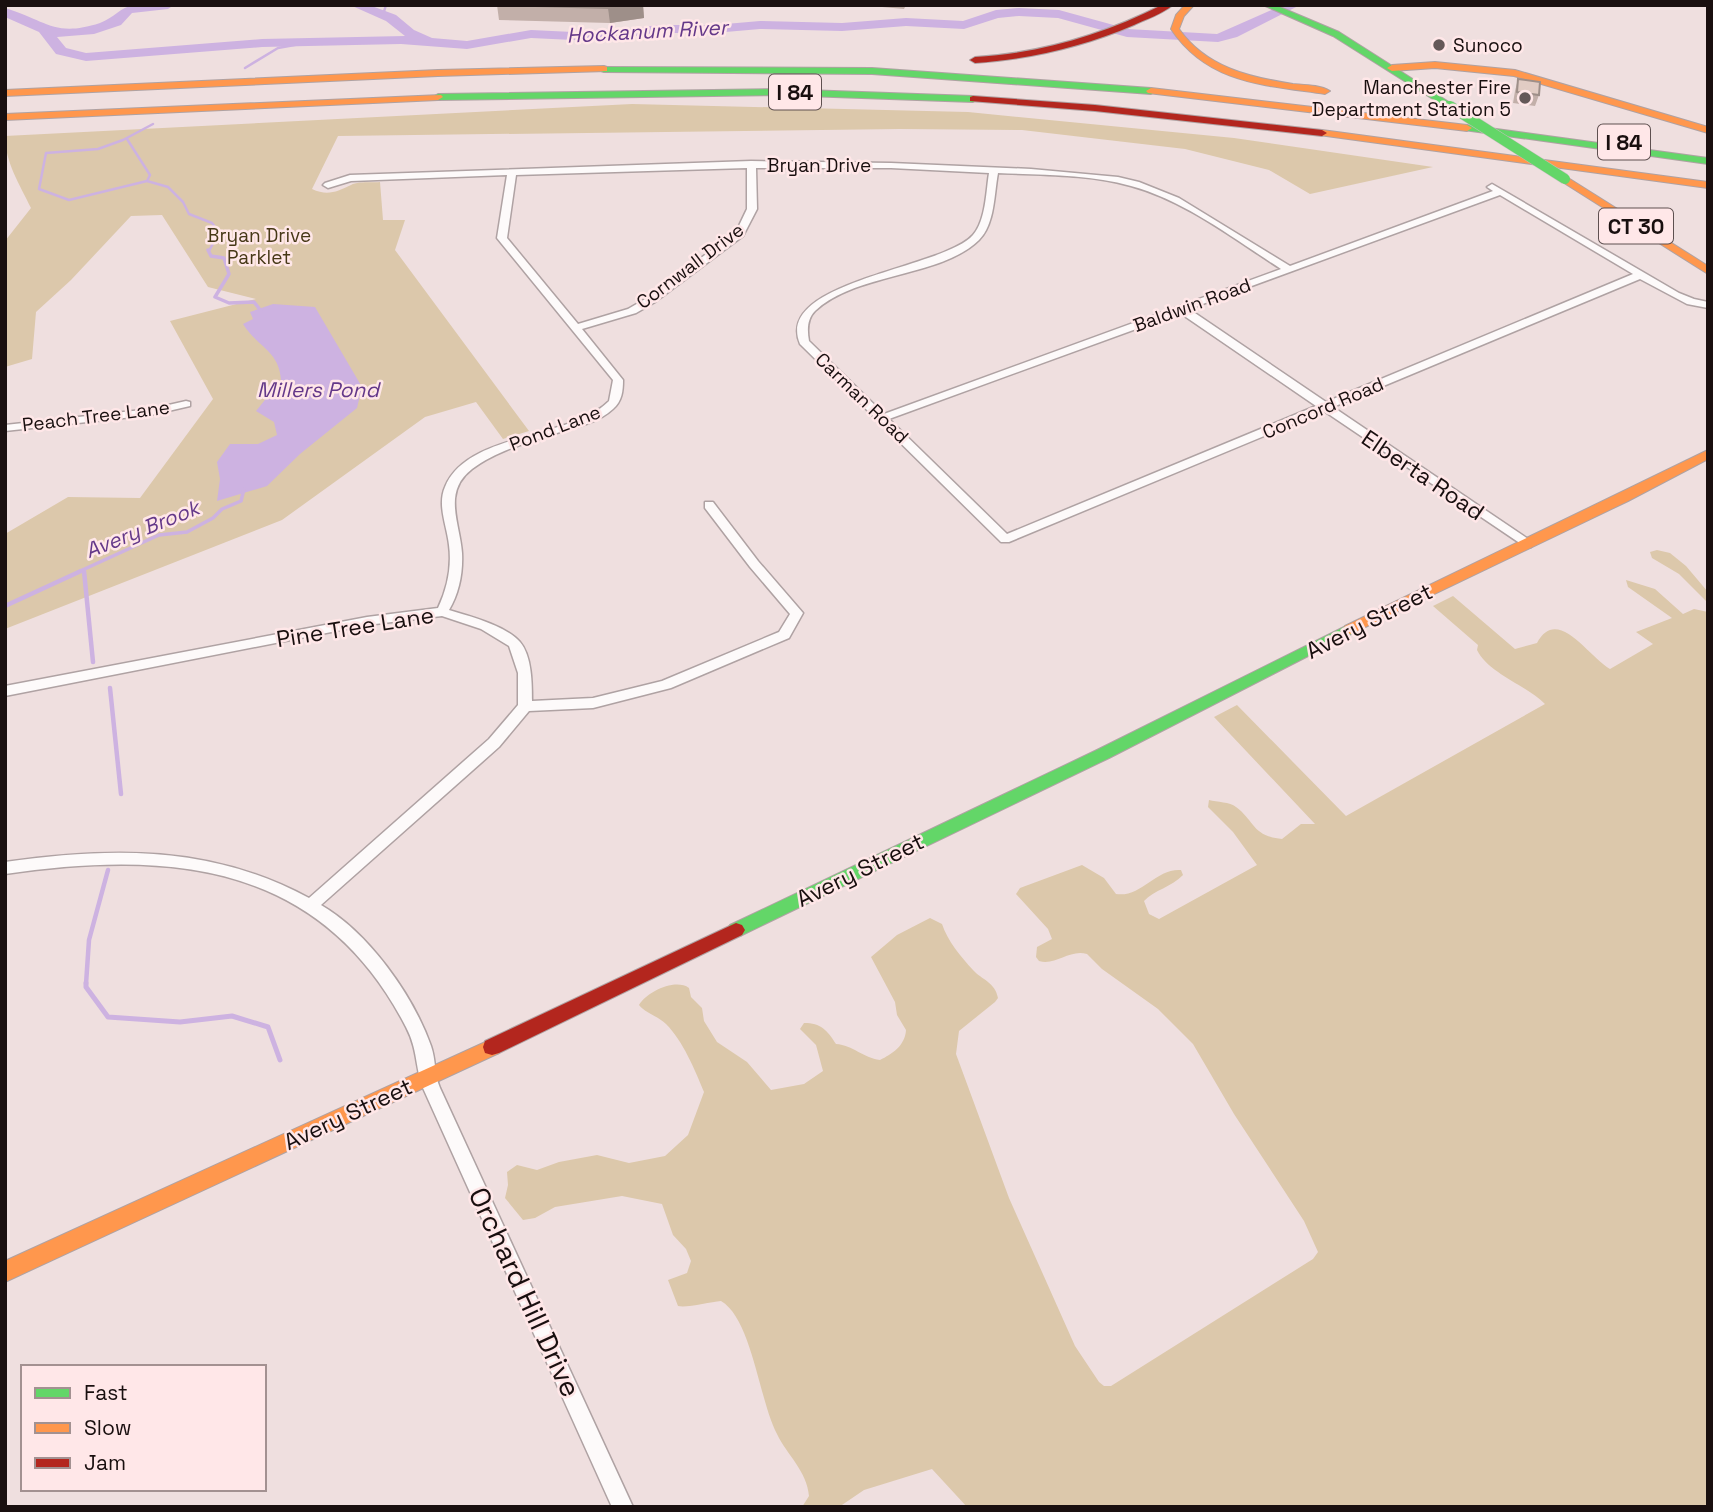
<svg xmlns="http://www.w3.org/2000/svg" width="1713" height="1512" font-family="'Space Grotesk',sans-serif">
  <rect width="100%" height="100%" fill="#efdfdf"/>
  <path fill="#dcc8ab" d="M632 104 968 112 1234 138 1433 167 1310 194 1269 170 1185 149 1022 130 900 129 338 136 312 189C327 196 337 192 351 185 358 181 371 183 380 182L383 220H405L395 250 529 431 503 439 476 402 425 417 282 520 5 629V534L68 497 140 498 213 399 170 321 256 299 208 287 162 215 131 216 71 280 36 312 32 359 5 367V241L31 208C20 185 5 162 5 136Z
    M1657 550 1670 553 1686 566 1708 592V603L1679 574 1652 558 1650 552Z
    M1626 580 1655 589 1683 614 1694 609 1708 612V1507H967L932 1469 864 1490 839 1507H802L809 1496C807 1471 787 1455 777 1434 759 1400 752 1319 721 1301 710 1302 687 1308 678 1306L668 1280 687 1273 691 1261 686 1249 673 1235 662 1204 622 1196 555 1207 535 1218 523 1220 505 1198 508 1185 507 1172 517 1165 537 1170 559 1162 597 1155 629 1163 665 1156 688 1135 704 1092C695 1070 683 1041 666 1024 658 1016 645 1013 639 1005 647 992 675 978 689 988L691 997 702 1008 704 1021 717 1042 747 1062 771 1090 804 1084 823 1071 816 1045 800 1029 804 1023C821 1023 827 1030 836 1044 853 1045 863 1058 880 1060 892 1054 905 1046 906 1030L897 1015 895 1002 871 957 897 935 930 918 942 924C947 940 961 957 973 970 982 980 995 982 998 998L995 1002 959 1031 956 1054 1009 1198 1075 1346 1099 1382 1104 1386H1111L1313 1259 1318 1252 1304 1221 1234 1114 1193 1044 1158 1009 1102 969 1087 954C1069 949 1056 966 1039 961L1036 957 1037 947 1052 939 1048 929 1016 894 1020 888 1082 865 1104 878 1116 894C1141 898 1156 868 1181 870L1183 875C1172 887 1154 890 1144 901L1149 914 1159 919 1257 865 1233 832 1208 807 1209 800C1217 802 1230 802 1236 807 1255 821 1252 836 1282 839L1301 824H1315L1214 717 1237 705 1346 816 1545 704C1526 685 1488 673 1477 650L1478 645 1433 606 1453 596 1515 649 1537 643C1557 605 1588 656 1610 669L1653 644 1636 632 1672 618 1628 587Z"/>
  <path fill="#cdb2e1" d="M273 304 315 307 362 387 357 408 300 454 267 486 217 501 220 479 217 462 230 444H258L277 435 274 422 256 411 281 380C279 350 257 347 243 324L253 319 250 312Z"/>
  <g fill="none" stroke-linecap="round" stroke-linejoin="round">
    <path stroke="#cdb2e1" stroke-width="2.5" d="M383 15 386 5
      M245 68 278 48 300 44
      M153 124 123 140 98 149 46 153 39 189 69 200 147 181 168 187 183 202 189 214 212 223 219 232 209 251
      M127 139 150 175 147 181"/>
    <path stroke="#cdb2e1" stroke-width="3.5" d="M208 250 211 256 224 258 229 274 215 297 229 303 254 302 261 311
      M78 572 159 535 187 532 213 518 222 509 241 501 244 489"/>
    <path stroke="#cdb2e1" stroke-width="4.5" d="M84 571 93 662
      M5 606 81 571
      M110 688 121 794
      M86 984 89 940 108 870"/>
    <path stroke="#cdb2e1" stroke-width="5" d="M86 983V987L108 1017 180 1022 232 1016 268 1027 280 1060"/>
    <path fill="#cdb2e1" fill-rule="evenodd" d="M134 5H174L168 9 132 13 121 25 94 34 57 37 66 48 86 53 262 39 405 36 386 21 350 5H369L396 15 414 30 432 38 467 41 531 30 594 33 659 25H714L760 21 842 23 906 18 963 21 996 10 1019 8 1059 10 1128 29 1217 34 1283 5H1300L1237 37 1218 42 1127 37 1058 18 1019 16 998 18 964 29 906 26 842 31 760 29 714 33H659L594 41 531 38 467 49 401 44 262 47 86 61 56 54 39 32 5 17V8C46 20 54 38 100 23 114 18 120 7 134 5Z"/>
    <defs>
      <path id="street" d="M751 161 891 163 1031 169 1118 177 1139 182 1179 198 1290 266 1493 191 1487 187 1492 184 1679 293 1694 299 1708 302V308L1687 304 1640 279 1333 407 1531 541 1533 544 1531 547 1527 548 1324 411 1009 542H1001L800 344C773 281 943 269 973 235 986 220 986 191 989 173L891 168H756L757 209 743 236 655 302 636 313 582 329 623 380C623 391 622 401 613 409 599 422 578 427 560 432 530 442 497 450 472 469 442 492 460 523 462 553 463 573 459 593 449 610 469 616 507 626 520 642 532 656 532 684 532 701L593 698 662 681 779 632 790 614 750 567 705 508V502H713L758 561 803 613 789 638 671 688 593 708 529 711 499 747 321 905C368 932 413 995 431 1046 436 1060 434 1074 440 1088L633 1507H612L423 1088C415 1067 418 1050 406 1027 321 862 171 850 5 874V862C112 847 211 845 309 898L489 739 518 705V673L509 646 481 629 442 616 367 625 5 696V686L367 617 438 608C447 589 452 567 449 545 447 526 437 505 445 487 467 432 572 439 609 401L613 380 497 238 507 175 351 181 328 188 323 185 325 183 350 175ZM747 168V209L736 232 647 298 628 309 578 324 507 238 516 175ZM998 173C1042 175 1089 174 1131 186 1186 201 1234 239 1281 269L884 414 809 341C807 330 807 319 815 311 854 273 942 277 979 240 995 224 994 194 998 173ZM1500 195 1633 274 1326 402 1189 309ZM1180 313 1316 406 1007 534 889 419Z
        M186 401 190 402V406L151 415 5 431V425L151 409Z"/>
      <path id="fast" d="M1263 5H1275L1339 32 1455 106 1447 108 1333 36Z
        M601 67 872 68 1151 88 1156 91 1151 94 872 74 604 72 601 71Z
        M778 89 973 96 978 99 973 102 778 95 438 100 433 97 438 94Z
        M1467 125 1708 158V164L1464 130V126Z
        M1350 624 1355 626 1357 629 1355 632 1109 758 742 935 736 937 730 935 727 930 730 925 1097 750Z"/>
      <path id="slow" d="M1185 5H1194L1184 16 1179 29C1206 67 1248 77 1293 84 1305 85 1320 85 1330 91L1325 94C1264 85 1208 84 1171 29L1176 15Z
        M1435 62 1515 70 1708 127V133L1514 76 1435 68 1392 71 1387 68 1392 65Z
        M604 66 607 67V71L438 76 5 96V90L438 70Z
        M1151 88 1467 125 1472 128 1467 131 1148 93 1146 91Z
        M441 95 443 97 438 100 5 120V114Z
        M1322 130 1708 182V188L1319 135V131Z
        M1565 176 1708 266V274L1561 181 1560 179Z
        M1708 450V459L1628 501 1355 632 1350 634 1343 629 1345 626Z
        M492 1039 499 1041 501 1047 499 1053 5 1282V1261Z"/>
      <path id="jam" d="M1162 5H1173C1162 14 1147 19 1134 25 1083 47 1030 59 975 63L970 60 975 57C1042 53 1102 35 1162 5Z
        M973 96 1095 105 1322 130 1327 133 1322 136 1095 111 970 101V97Z
        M736 923 742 925 745 930 742 935 499 1053 492 1055 485 1053 483 1047 485 1041Z"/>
    </defs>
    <use href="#street" stroke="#afa2a3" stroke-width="3"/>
    <use href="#fast" stroke="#afa2a3" stroke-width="2"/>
    <use href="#slow" stroke="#afa2a3" stroke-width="2"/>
    <use href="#jam" stroke="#afa2a3" stroke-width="2"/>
    <use href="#street" fill="#fdfafa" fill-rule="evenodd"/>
    <use href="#fast" fill="#63d668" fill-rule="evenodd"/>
    <use href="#slow" fill="#ff974d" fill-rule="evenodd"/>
    <use href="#jam" fill="#b3261e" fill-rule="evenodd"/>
    <defs>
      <path id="fast-bridge" d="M1450 106 1565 179"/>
    </defs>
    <use href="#fast-bridge" stroke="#c7bfbf" stroke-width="11" stroke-linecap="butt"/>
    <use href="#fast-bridge" stroke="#63d668" stroke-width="10"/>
  </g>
  <path fill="#c2afa9" d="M497 5H643L644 18 610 23 499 20Z
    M860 5H906L904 9Z
    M1518 79 1539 95 1535 106 1513 103 1515 91Z"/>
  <path fill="#9e8f89" d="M629 5H643L644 18 610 23 608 8Z"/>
  <path fill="#e1ccc4" stroke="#9e8f89" stroke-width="2" d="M500 5H629L608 8Z
    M1518 79 1540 82 1539 95 1517 92Z"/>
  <g fill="#645858" stroke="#ffe7e8" stroke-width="2.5">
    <circle cx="1439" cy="45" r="7"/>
    <circle cx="1525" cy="98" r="7"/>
  </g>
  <g text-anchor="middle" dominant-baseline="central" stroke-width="5" stroke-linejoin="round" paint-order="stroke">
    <g font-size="19" fill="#190f0f" stroke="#ffe7e8" text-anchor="start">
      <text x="1453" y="45">Sunoco</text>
      <text x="1511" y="87" text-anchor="end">Manchester Fire<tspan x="1511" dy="22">Department Station 5</tspan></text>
    </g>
    <g font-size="19" fill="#190f0f" stroke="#ffe7e8">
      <text x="819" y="165">Bryan Drive</text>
      <text transform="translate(690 266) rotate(-37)">Cornwall Drive</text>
      <text transform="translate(1192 305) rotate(-20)">Baldwin Road</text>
      <text transform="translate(862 398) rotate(44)">Carman Road</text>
      <text transform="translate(1323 408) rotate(-23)">Concord Road</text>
      <text transform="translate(96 416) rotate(-7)">Peach Tree Lane</text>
      <text transform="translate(555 428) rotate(-21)">Pond Lane</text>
    </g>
    <g font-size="19" fill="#463816" stroke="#ffe7e8">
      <text x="259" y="235">Bryan Drive<tspan x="259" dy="22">Parklet</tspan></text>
    </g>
    <g font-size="21" font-style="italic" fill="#643889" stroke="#ffe7e8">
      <text transform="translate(647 31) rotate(-3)">Hockanum River</text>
      <text x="318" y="389">Millers Pond</text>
      <text transform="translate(142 529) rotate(-22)">Avery Brook</text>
    </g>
    <g fill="#ffe7e8" stroke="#5e5050" stroke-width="2">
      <rect x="769" y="74.5" width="52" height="35" rx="5"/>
      <rect x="1598" y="124.5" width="52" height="35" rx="5"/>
      <rect x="1599" y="208.5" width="74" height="35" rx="5"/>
    </g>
    <g font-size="21" font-weight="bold" fill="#190f0f">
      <text x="795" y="92">I 84</text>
      <text x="1624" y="142">I 84</text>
      <text x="1636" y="226">CT 30</text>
    </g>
    <g font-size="23" fill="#190f0f" stroke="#ffe7e8">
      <text transform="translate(1423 475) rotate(34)">Elberta Road</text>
      <text transform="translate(1369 621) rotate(-27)">Avery Street</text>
      <text transform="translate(355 627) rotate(-9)">Pine Tree Lane</text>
      <text transform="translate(860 870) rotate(-26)">Avery Street</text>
      <text transform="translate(348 1114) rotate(-25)">Avery Street</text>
    </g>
    <g font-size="28" fill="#190f0f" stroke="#ffe7e8">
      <text transform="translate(525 1292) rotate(65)">Orchard Hill Drive</text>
    </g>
  </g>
  <rect width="1713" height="1512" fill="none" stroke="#190f0f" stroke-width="14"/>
  <rect x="21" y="1365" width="245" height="126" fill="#ffe7e8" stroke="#a39191" stroke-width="2"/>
  <rect x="35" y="1388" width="35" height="10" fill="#63d668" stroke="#a39191" stroke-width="2"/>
  <text x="84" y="1400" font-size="21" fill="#190f0f">Fast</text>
  <rect x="35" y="1423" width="35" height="10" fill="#ff974d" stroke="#a39191" stroke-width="2"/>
  <text x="84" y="1435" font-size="21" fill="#190f0f">Slow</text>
  <rect x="35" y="1458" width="35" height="10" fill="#b3261e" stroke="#a39191" stroke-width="2"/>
  <text x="84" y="1470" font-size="21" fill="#190f0f">Jam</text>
</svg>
